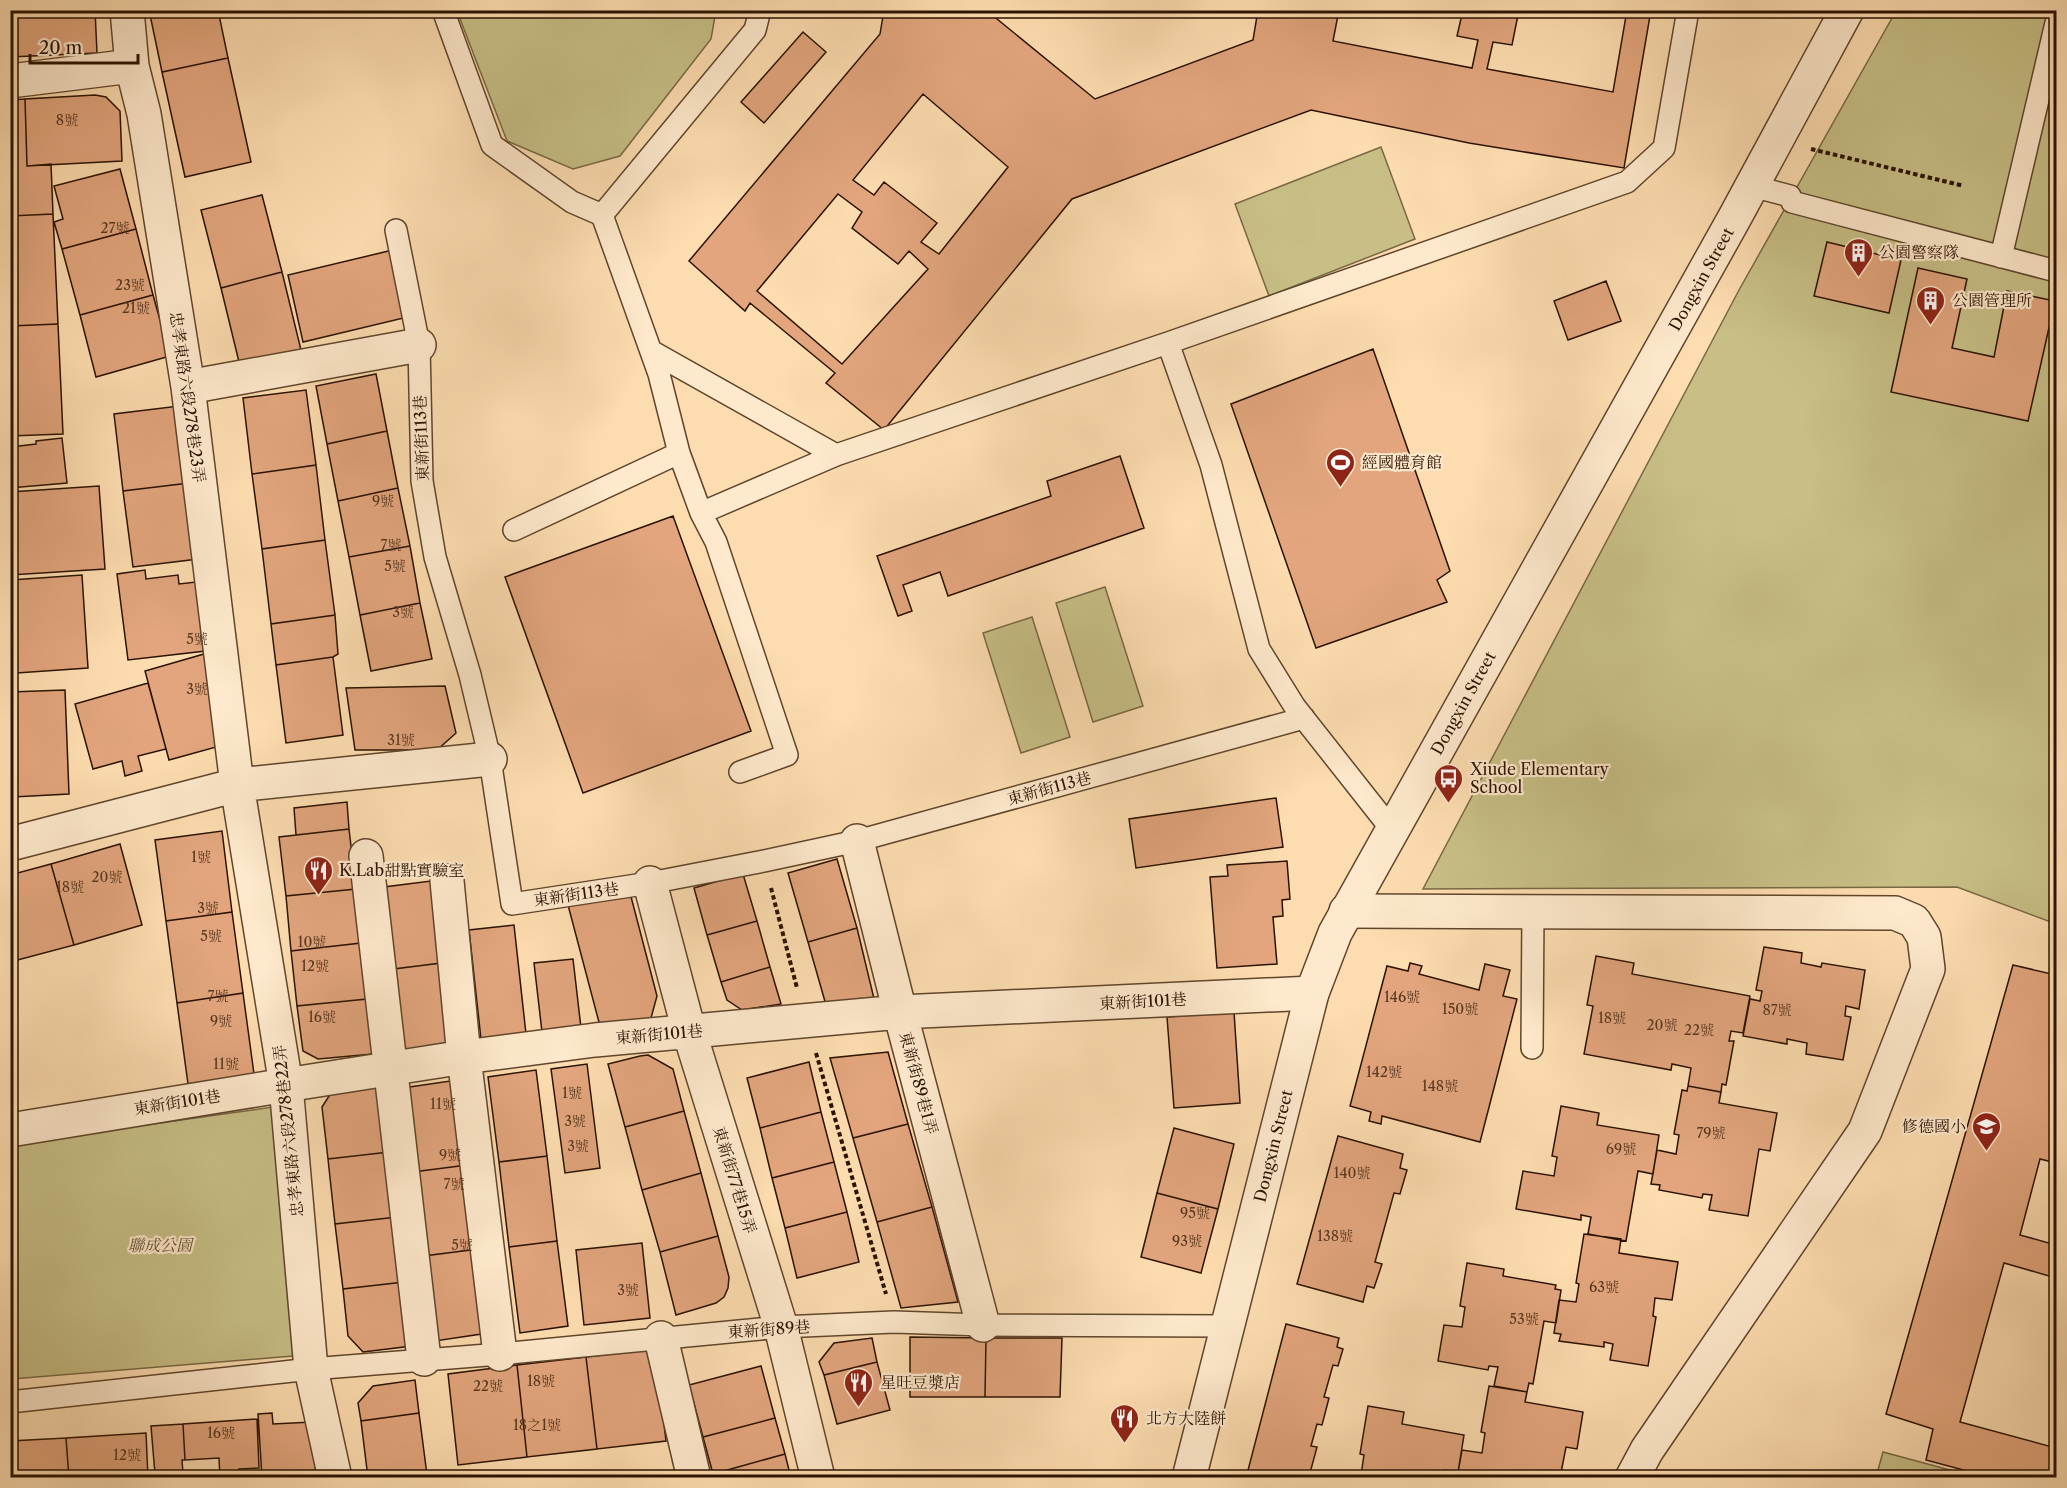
<svg xmlns="http://www.w3.org/2000/svg" width="2067" height="1488" font-family="'Libre Caslon Text','Noto Serif TC',serif">
  <rect width="100%" height="100%" fill="#fdddb0"/>
  <filter id="stains"><feTurbulence type="fractalNoise" baseFrequency=".00333" numOctaves="4"/><feColorMatrix values="0 0 0 0 .2 0 0 0 0 .09 0 0 0 0 .02 0 0 0 .5 -.17"/></filter>
  <radialGradient id="worn" r=".72"><stop offset=".6" stop-color="#630" stop-opacity="0"/><stop offset="1" stop-color="#630" stop-opacity=".3"/></radialGradient>
  <path fill="#c7bf86" stroke="#796843" stroke-width="1.5" d="M457 11H716L711 39 620 156 573 169 507 141Z
    M1896 11H2056V924L1957 887 1423 889 1739 290Z
    M1381 147 1415 239 1269 296 1235 204Z
    M1105 587 1143 706 1093 722 1056 603Z
    M1032 617 1070 737 1021 753 983 633Z
    M273 1107 305 1355 12 1379 10 1144Z
    M1883 1452 1976 1477H1876Z"/>
  <path fill="#e2a57d" stroke="#2b1200" stroke-width="1.5" fill-rule="evenodd" d="M95 10 97 53 10 57V11Z
    M149 10H218L228 58 162 72Z
    M884 10H986L1095 99 1253 40 1258 10H1339L1333 41 1472 68 1478 40 1457 36 1463 10H1519L1512 45 1493 42 1487 69 1613 92 1627 10H1651L1624 168 1469 143 1311 110 1072 199 884 430 826 383 835 373 750 303 745 311 689 261 880 34ZM923 94 1008 167 939 254 921 242 937 223 884 182 874 195 853 180ZM838 194 862 212 852 228 898 264 909 251 928 269 842 364 757 291Z
    M803 32 826 52 764 123 741 102Z
    M228 58 251 162 185 177 162 72Z
    M95 95 106 97 120 111 122 161 27 166 25 99Z
    M25 99 27 166 51 164 53 214 10 216V100Z
    M120 169 136 229 62 249 54 222 63 219 54 186Z
    M262 195 282 272 221 288 201 210Z
    M53 214 58 324 10 326V216Z
    M136 229 153 295 80 315 62 249Z
    M1827 242 1901 260 1889 313 1814 296Z
    M397 249 412 316 303 342 288 275Z
    M1918 268 1967 279 1952 348 1994 357 2007 291 2055 301 2028 421 1891 392Z
    M282 272 301 350 240 366 221 288Z
    M1606 281 1621 321 1568 340 1554 301Z
    M153 295 170 356 96 377 80 315Z
    M58 324 63 434 10 436V326Z
    M1373 349 1450 571 1437 580 1447 602 1316 648 1231 404Z
    M376 374 387 431 327 444 316 386Z
    M306 390 316 465 252 474 243 398Z
    M179 406 189 483 123 491 114 414Z
    M387 431 398 488 338 501 327 444Z
    M62 438 67 483 10 488V473H13L11 447 36 444V441Z
    M1120 456 1144 528 948 596 940 572 903 585 912 611 898 616 877 556 1051 496 1047 481Z
    M316 465 325 540 262 549 252 474Z
    M189 483 198 559 133 567 123 491Z
    M99 486 105 569 10 575V492Z
    M398 488 410 546 349 557 338 501Z
    M673 516 751 731 583 793 505 577Z
    M325 540 335 615 271 624 262 549Z
    M410 546 420 603 360 615 349 557Z
    M145 570 146 579 178 575 179 584 205 581 214 650 128 660 117 574Z
    M82 575 88 668 17 673 11 580Z
    M420 603 432 659 371 671 360 615Z
    M335 615 338 654 333 657 276 665 271 624Z
    M204 654 225 732 220 746 169 760 145 671Z
    M333 657 343 735 286 743 276 665Z
    M148 683 166 749 138 756 142 771 125 776 122 761 93 769 75 704Z
    M445 686 456 733 437 750H355L346 688Z
    M65 690 69 794 13 797 10 692Z
    M1276 798 1283 847 1136 868 1129 819Z
    M347 802 349 829 296 835 294 808Z
    M349 829 356 889 286 896 279 837Z
    M222 831 232 912 166 921 155 840Z
    M120 844 142 925 74 945 51 864Z
    M837 859 857 928 808 942 788 873Z
    M1287 861 1290 899 1282 900 1283 916 1273 917 1277 964 1217 968 1210 877 1228 876 1227 865Z
    M51 864 74 945 10 962V875Z
    M743 874 757 921 707 935 694 888Z
    M431 881 441 963 394 969 384 887Z
    M356 889 361 943 291 951 286 896Z
    M629 889 657 996 651 1018 600 1026 568 905Z
    M232 912 243 993 177 1003 166 921Z
    M757 921 770 967 721 982 707 935Z
    M514 925 526 1034 481 1039 469 930Z
    M857 928 876 1007 826 1005 808 942Z
    M361 943 367 999 297 1006 291 951Z
    M1764 947 1802 953 1801 963 1821 967 1822 963 1865 970 1859 1009 1846 1006 1845 1016 1851 1017 1843 1060 1806 1054 1807 1043 1787 1039V1044L1743 1036 1750 999 1760 1001 1762 991 1756 990Z
    M1596 956 1634 963 1632 974 1750 996 1743 1033 1731 1031 1729 1041H1734L1726 1085 1722 1084 1721 1092 1688 1086 1691 1068 1672 1064 1671 1070 1584 1054 1593 1006 1587 1005Z
    M573 959 581 1028 542 1032 534 963Z
    M441 963 451 1045 404 1050 394 969Z
    M1410 963 1422 966 1419 974 1479 990 1485 964 1510 970 1503 996 1517 999 1480 1142 1382 1116 1381 1124 1369 1121 1371 1112 1350 1106 1387 966 1408 971Z
    M2013 965 2056 975V1163L2040 1159 2020 1235 2056 1245V1278L2004 1263 1960 1422 2056 1448V1478H1993L1926 1460 1933 1429 1886 1414Z
    M770 967 781 1004 742 1010 727 1000 721 982Z
    M243 993 254 1074 188 1084 177 1003Z
    M367 999 373 1054 318 1059 303 1051 297 1006Z
    M1234 1012 1240 1103 1174 1108 1167 1017Z
    M888 1052 908 1124 853 1138 830 1058Z
    M648 1055 673 1069 684 1111 625 1127 608 1064 640 1056Z
    M809 1062 821 1112 760 1128 747 1078Z
    M587 1064 600 1168 565 1173 551 1069Z
    M536 1070 547 1156 499 1162 488 1077Z
    M457 1080 467 1165 413 1172 403 1088Z
    M1688 1086 1721 1092 1719 1103 1777 1113 1770 1151 1759 1149 1748 1216 1709 1210 1712 1195 1703 1194 1702 1198 1659 1190 1660 1185 1651 1184 1657 1150 1676 1154 1679 1135 1674 1134 1682 1090 1687 1091Z
    M382 1087 389 1152 328 1159 322 1107 331 1093Z
    M1561 1106 1599 1113 1597 1125 1659 1135 1653 1174 1638 1171 1626 1241 1588 1234 1591 1217 1581 1215V1220L1516 1209 1523 1171 1554 1176 1557 1157 1552 1156Z
    M684 1111 701 1173 642 1190 625 1127Z
    M821 1112 834 1162 772 1178 760 1128Z
    M908 1124 932 1207 877 1222 853 1138Z
    M1174 1128 1234 1144 1218 1209 1157 1193Z
    M1338 1136 1403 1154 1400 1168 1407 1170 1400 1194 1394 1193 1375 1262 1382 1264 1374 1288 1367 1286 1363 1302 1297 1284Z
    M389 1152 397 1217 335 1224 328 1159Z
    M547 1156 557 1241 509 1247 499 1162Z
    M834 1162 847 1212 785 1228 772 1178Z
    M467 1165 478 1249 424 1256 413 1172Z
    M701 1173 718 1236 660 1252 642 1190Z
    M1157 1193 1218 1209 1201 1273 1141 1257Z
    M932 1207 958 1302 901 1308 877 1222Z
    M847 1212 859 1262 797 1278 785 1228Z
    M397 1217 404 1282 343 1289 335 1224Z
    M1584 1234 1621 1239 1619 1253 1678 1262 1672 1300 1655 1298 1653 1316 1656 1317 1648 1366 1610 1360 1613 1344 1604 1342V1347L1559 1341 1561 1334 1554 1333 1559 1300 1576 1302 1579 1284 1576 1283Z
    M718 1236 729 1277 728 1288 724 1297 716 1303 676 1315 660 1252Z
    M557 1241 568 1326 520 1333 509 1247Z
    M642 1243 650 1318 584 1325 576 1250Z
    M478 1249 488 1333 435 1341 424 1256Z
    M1467 1263 1504 1269 1503 1276 1556 1285 1555 1289 1561 1290 1556 1323 1544 1321 1533 1384 1529 1383 1527 1392 1494 1386 1498 1367 1489 1366 1488 1370 1438 1361 1444 1325 1462 1327 1465 1307 1460 1306Z
    M404 1282 412 1346 363 1352 348 1336 343 1289Z
    M1286 1324 1339 1338 1337 1347 1343 1349 1338 1366 1333 1365 1324 1397 1329 1398 1322 1425 1317 1424 1311 1446 1317 1447 1310 1473 1304 1472 1302 1478H1246Z
    M910 1337 986 1338 985 1397H910Z
    M872 1338 877 1362 824 1375 819 1362 834 1343Z
    M986 1338H1062L1060 1397H985Z
    M655 1349 666 1441 597 1449 586 1357Z
    M586 1357 597 1449 527 1457 517 1365Z
    M877 1362 890 1410 837 1424 824 1375Z
    M517 1365 527 1457 458 1465 448 1374Z
    M761 1366 775 1418 703 1437 689 1385Z
    M415 1380 419 1413 361 1421 358 1403 373 1386Z
    M1489 1386 1527 1392 1525 1402 1583 1412 1577 1449 1566 1447 1560 1478H1457L1462 1450 1482 1453 1485 1433 1481 1432Z
    M1368 1406 1404 1412 1402 1424 1464 1435 1458 1472 1444 1470 1443 1478H1344L1345 1472 1361 1475 1364 1455 1360 1454Z
    M272 1413 273 1424 312 1422 316 1478H262L258 1414Z
    M419 1413 427 1475 407 1478H368L361 1421Z
    M775 1418 785 1454 713 1474 703 1437Z
    M257 1419 259 1468 239 1469V1477L220 1478 219 1458 185 1460 183 1424Z
    M183 1424 185 1460H182L183 1473 155 1474 151 1426Z
    M146 1433 148 1478H69L66 1438Z
    M66 1438 69 1478H10V1441Z
    M785 1454 791 1478H714L713 1474Z"/>
  <g fill="none" stroke-linecap="round" stroke-linejoin="round">
    <defs>
      <path id="service" d="M443 10 492 145 572 202 602 215 755 30 760 10
        M1752 186 1790 196 1792 202 2056 271
        M602 215 659 374 679 453 701 513 836 455 1168 343 1627 182 1664 148 1688 10
        M396 230 419 345 422 481 435 557 470 675 490 759 512 904 650 883 764 861 857 841 1304 718
        M2001 257 2056 23
        M1168 343 1211 465 1259 649 1295 707 1392 830
        M651 351 836 455
        M701 513 716 542 787 755 740 772
        M514 530 679 453
        M1532 1048 1533 911
        M10 1402 311 1369 500 1354 781 1327 894 1322 983 1325 1228 1326"/>
      <path id="minor" d="M127 10 132 66 144 114 188 387 237 785 286 1085 311 1369 335 1478
        M10 81 132 66
        M188 387 419 345
        M857 841 900 1012 983 1325
        M10 844 237 785 490 759
        M366 856 424 1359
        M447 881 464 1057 500 1354
        M650 883 689 1031 781 1327 818 1478
        M1346 911 1895 913 1914 921 1924 937 1928 969 1865 1131 1647 1450 1632 1478
        M10 1130 286 1085 464 1057 595 1040 900 1012 1312 993
        M661 1338 694 1478"/>
      <path id="tertiary" d="M1189 1478 1312 993 1335 933 1735 217 1847 10"/>
    </defs>
    <use href="#service" stroke="#60452c" stroke-width="24"/>
    <use href="#minor" stroke="#60452c" stroke-width="36"/>
    <use href="#tertiary" stroke="#60452c" stroke-width="36"/>
    <path stroke="#2b1200" stroke-width="4" stroke-dasharray="4.5 3" stroke-linecap="butt" d="M1811 149 1964 186
      M771 888 797 988
      M816 1053 886 1294"/>
    <use href="#service" stroke="#fee9cc" stroke-width="21"/>
    <use href="#minor" stroke="#fee9cc" stroke-width="33"/>
    <use href="#tertiary" stroke="#fee9cc" stroke-width="33"/>
  </g>
  <defs>
    <symbol id="building-pin" viewBox="-11 -11 22 30"><path d="M0 17L-7.5 6A9.5 9.5 0 1 1 7.5 6Z" fill="#8f2418" stroke="#fee9cc"/><path d="M-4-6H4V6H1V3H-1V6H-4ZM-2.5-4.3h1.7v1.8h-1.7ZM.8-4.3h1.7v1.8H.8ZM-2.5-1h1.7V.8h-1.7ZM.8-1h1.7V.8H.8Z" fill="#fff"/></symbol>
    <symbol id="stadium-pin" viewBox="-11 -11 22 30"><path d="M0 17L-7.5 6A9.5 9.5 0 1 1 7.5 6Z" fill="#8f2418" stroke="#fee9cc"/><path d="M0-5a6.5 5 0 1 0 0 10a6.5 5 0 1 0 0-10ZM-3.5-1.8h7v3.6h-7Z" fill="#fff"/></symbol>
    <symbol id="bus-pin" viewBox="-11 -11 22 30"><path d="M0 17L-7.5 6A9.5 9.5 0 1 1 7.5 6Z" fill="#8f2418" stroke="#fee9cc"/><path d="M-5-6H5V4H4V6H2V4H-2V6H-4V4H-5ZM-3.5-4V0h7V-4ZM-3.5 1.2v1.5H-2V1.2ZM2 1.2v1.5H3.5V1.2Z" fill="#fff"/></symbol>
    <symbol id="restaurant-pin" viewBox="-11 -11 22 30"><path d="M0 17L-7.5 6A9.5 9.5 0 1 1 7.5 6Z" fill="#8f2418" stroke="#fee9cc"/><path d="M-5-6h1v4h1v-4h1v4h1v-4h1v5L-1.5 .5V6h-2V.5L-5-1ZM5-6V6H3V1.5H1.5Q1.5-4 5-6Z" fill="#fff"/></symbol>
    <symbol id="school-pin" viewBox="-11 -11 22 30"><path d="M0 17L-7.5 6A9.5 9.5 0 1 1 7.5 6Z" fill="#8f2418" stroke="#fee9cc"/><path d="M0-5L7-2L0 1L-7-2ZM-4 1L0 2.5L4 1V4Q0 6-4 4Z" fill="#fff"/></symbol>
  </defs>
  <g fill-rule="evenodd">
    <use href="#building-pin" x="1842" y="236" width="33" height="45"/>
    <use href="#building-pin" x="1914" y="284" width="33" height="45"/>
    <use href="#stadium-pin" x="1324" y="446" width="33" height="45"/>
    <use href="#bus-pin" x="1432" y="762" width="33" height="45"/>
    <use href="#restaurant-pin" x="302" y="854" width="33" height="45"/>
    <use href="#school-pin" x="1970" y="1110" width="33" height="45"/>
    <use href="#restaurant-pin" x="842" y="1366" width="33" height="45"/>
    <use href="#restaurant-pin" x="1108" y="1402" width="33" height="45"/>
  </g>
  <g text-anchor="middle" dominant-baseline="central" stroke-width="4.5" stroke-linejoin="round" paint-order="stroke">
    <g font-size="14" fill="#59371f">
      <text x="67" y="120">8號</text>
      <text x="115" y="228">27號</text>
      <text x="130" y="285">23號</text>
      <text x="136" y="308">21號</text>
      <text x="383" y="501">9號</text>
      <text x="391" y="545">7號</text>
      <text x="395" y="566">5號</text>
      <text x="403" y="612">3號</text>
      <text x="197" y="639">5號</text>
      <text x="197" y="689">3號</text>
      <text x="401" y="740">31號</text>
      <text x="201" y="857">1號</text>
      <text x="107" y="877">20號</text>
      <text x="70" y="887">18號</text>
      <text x="208" y="908">3號</text>
      <text x="211" y="936">5號</text>
      <text x="312" y="942">10號</text>
      <text x="315" y="966">12號</text>
      <text x="218" y="996">7號</text>
      <text x="1402" y="997">146號</text>
      <text x="1460" y="1009">150號</text>
      <text x="1777" y="1010">87號</text>
      <text x="322" y="1017">16號</text>
      <text x="1612" y="1018">18號</text>
      <text x="221" y="1021">9號</text>
      <text x="1662" y="1025">20號</text>
      <text x="1699" y="1030">22號</text>
      <text x="226" y="1064">11號</text>
      <text x="1384" y="1072">142號</text>
      <text x="1440" y="1086">148號</text>
      <text x="572" y="1093">1號</text>
      <text x="443" y="1104">11號</text>
      <text x="575" y="1121">3號</text>
      <text x="1711" y="1133">79號</text>
      <text x="578" y="1146">3號</text>
      <text x="1621" y="1149">69號</text>
      <text x="450" y="1155">9號</text>
      <text x="1352" y="1173">140號</text>
      <text x="454" y="1184">7號</text>
      <text x="1195" y="1213">95號</text>
      <text x="1335" y="1236">138號</text>
      <text x="1187" y="1241">93號</text>
      <text x="462" y="1245">5號</text>
      <text x="1604" y="1287">63號</text>
      <text x="628" y="1290">3號</text>
      <text x="1524" y="1319">53號</text>
      <text x="541" y="1381">18號</text>
      <text x="488" y="1386">22號</text>
      <text x="537" y="1425">18之1號</text>
      <text x="221" y="1433">16號</text>
      <text x="127" y="1455">12號</text>
    </g>
    <g font-size="16" fill="#2b1200" stroke="#fee9cc" text-anchor="start">
      <text x="1879" y="252">公園警察隊</text>
      <text x="1952" y="300">公園管理所</text>
      <text x="1362" y="462">經國體育館</text>
      <text x="1470" y="769">Xiude Elementary<tspan x="1470" dy="18">School</tspan></text>
      <text x="339" y="870">K.Lab甜點實驗室</text>
      <text x="1966" y="1126" text-anchor="end">修德國小</text>
      <text x="880" y="1382">星旺豆漿店</text>
      <text x="1146" y="1418">北方大陸餅</text>
    </g>
    <g font-size="16" fill="#2b1200" stroke="#fee9cc">
      <text transform="translate(1701 279) rotate(-61)">Dongxin Street</text>
      <text transform="translate(188 397) rotate(82)">忠孝東路六段278巷23弄</text>
      <text transform="translate(421 438) rotate(-92)">東新街113巷</text>
      <text transform="translate(1463 703) rotate(-61)">Dongxin Street</text>
      <text transform="translate(1049 788) rotate(-15)">東新街113巷</text>
      <text transform="translate(576 894) rotate(-8)">東新街113巷</text>
      <text transform="translate(1143 1001) rotate(-3)">東新街101巷</text>
      <text transform="translate(659 1034) rotate(-5)">東新街101巷</text>
      <text transform="translate(919 1083) rotate(75)">東新街89巷1弄</text>
      <text transform="translate(177 1102) rotate(-9)">東新街101巷</text>
      <text transform="translate(288 1131) rotate(-96)">忠孝東路六段278巷22弄</text>
      <text transform="translate(1273 1146) rotate(-76)">Dongxin Street</text>
      <text transform="translate(735 1180) rotate(73)">東新街77巷15弄</text>
      <text transform="translate(769 1329) rotate(-4)">東新街89巷</text>
    </g>
    <g font-size="16" font-style="italic" fill="#624f2f" stroke="#fee9cc">
      <text x="160" y="1245">聯成公園</text>
    </g>
  </g>
  <rect width="2067" height="1488" fill="none" stroke="#fdddb0" stroke-width="36"/>
  <rect x="12" y="12" width="2043" height="1464" fill="none" stroke="#2b1200" stroke-width="3"/>
  <rect x="18" y="18" width="2031" height="1452" fill="none" stroke="#2b1200" stroke-width="1.5"/>
  <path d="M30 54v9h108v-9" fill="none" stroke="#2b1200" stroke-width="3"/>
  <text x="39" y="54" font-size="18" fill="#2b1200" stroke="#fee9cc" stroke-width="4.5" paint-order="stroke">20 m</text>
  <rect width="100%" height="100%" filter="url(#stains)"/>
  <rect width="100%" height="100%" fill="url(#worn)"/>
</svg>
